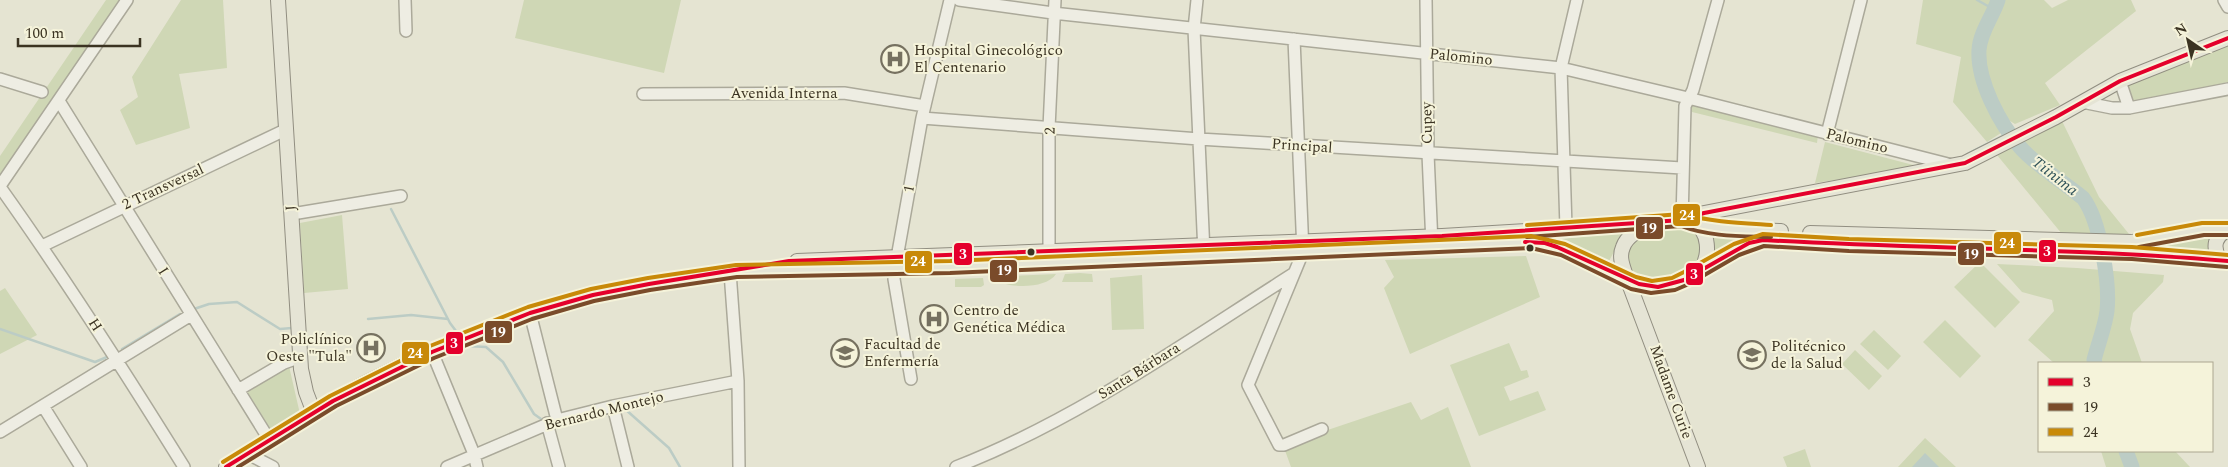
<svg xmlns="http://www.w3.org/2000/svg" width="2228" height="467" font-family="Spectral,serif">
  <rect width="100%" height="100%" fill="#e5e4d2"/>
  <path fill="#cfd7b5" d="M106 0H129L0 187V156Z
    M181 0H223L227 68 179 74 190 128 136 145 120 110 138 97 132 77Z
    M524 0H681L664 73 515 38Z
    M1923 0H2044L2052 8 2068 0H2131L2136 11 2045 83 2060 105 2015 124 1997 113 1980 59 1985 12 1972 63 1989 103 2004 131 1987 142 1953 102 1961 57 1916 44Z
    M2228 45V82L2133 105 2127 84Z
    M1692 105 1818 135 1817 143 1692 112Z
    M2062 121 2099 197 2129 234H2062L1997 155Z
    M1825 142 1921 167 1815 183Z
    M342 215 348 289 304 293 300 223Z
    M1682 225 1696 232 1703 244 1699 263C1686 274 1667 283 1649 280 1625 276 1622 247 1641 235 1650 228 1670 227 1682 225Z
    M1624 233 1609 261 1561 239Z
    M1708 233 1748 236 1714 255Z
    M2214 235 2211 254 2142 246 2190 236Z
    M1526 256 1540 297 1410 354 1384 288 1394 277 1385 260Z
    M1980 262 2020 302 1995 328 1954 287Z
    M1997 264 2077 268 2164 275 2163 282 2133 313 2130 329 2142 363H2054L2028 340 2054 311 2052 300 2022 292Z
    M1080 273 1092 274 1093 282H1062L1065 274Z
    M1056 274C1046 290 1003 289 991 277Z
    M1142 275 1144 329 1112 330 1110 278Z
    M983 278 984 285 981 287H955V279Z
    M5 288 37 335 0 354V291Z
    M1945 320 1981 356 1960 378 1923 342Z
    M1874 330 1901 356 1888 370 1860 344Z
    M1509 343 1521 371 1527 370 1529 377 1504 387 1510 401 1538 391 1546 410 1479 436 1450 365Z
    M1855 350 1882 376 1869 390 1842 364Z
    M289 366 300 414 271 430 246 390Z
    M1411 402 1421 420 1448 407 1471 467H1291L1283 445Z
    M1925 438 1956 467H1898Z
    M1805 449 1811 467H1787L1783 457Z
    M2101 451H2175L2190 467H2106Z"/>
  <path fill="#bcccc5" d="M1925 453 1939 467H1912Z"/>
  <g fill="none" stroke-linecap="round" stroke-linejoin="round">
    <path stroke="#bcccc5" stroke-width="2.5" d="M1977 0 1995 10
      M1967 154 2010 132
      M391 209 450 323 459 335
      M194 309 209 304 237 302 280 329 292 328
      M368 319 411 315 448 319
      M0 329 95 362 107 357
      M465 344 467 346 486 347 503 362 534 414 541 419
      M122 349 180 314
      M625 409 669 448 680 467"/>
    <path stroke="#bcccc5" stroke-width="15" d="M1998 0C1993 16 1980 32 1979 50 1977 81 2000 124 2020 147 2033 163 2066 184 2083 198 2100 220 2110 283 2107 311 2105 327 2098 344 2094 360L2095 363
      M2126 451 2132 467"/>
    <defs>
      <path id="minor" d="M405 0 406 31
        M959 0 1053 13 1561 68 1688 98 1952 165
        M1197 0 1194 29 1204 253
        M1426 0 1428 154 1432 244
        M2224 0 2228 7
        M1294 39 1303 252 1248 385 1279 445H1284L1322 429
        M0 79 42 92
        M2120 81 2129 108
        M643 94 844 93 925 106
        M59 101 270 441
        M2082 102 2112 108H2129L2228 89
        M922 118 1199 139 1682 168
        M1827 134 1861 0
        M0 186 127 0
        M0 187C65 278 125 372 184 467
        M292 214 401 196
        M1682 220 1685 106 1693 90 1718 0
        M1566 228 1561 68 1577 0
        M42 246 285 130
        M1049 258V128L1055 0
        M730 272 738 381 739 467
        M530 313 557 420
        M432 352 474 454 477 467
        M911 379 894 279 895 269 922 118 950 0
        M238 390 284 363 301 357
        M43 406 81 467
        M613 406 628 467
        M547 423 559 467
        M0 432 191 315
        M248 454 273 467
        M447 467 557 420 613 406 738 381
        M956 467C1077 420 1184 343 1293 274"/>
      <path id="major" d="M278 0 301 369 306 392 314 413
        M1682 220 1704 213 1965 163 2056 117 2120 81 2228 38
        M1696 225 1725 229 1781 231
        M1810 233 2132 242 2203 229H2228
        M2219 259C2213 247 2214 236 2228 230
        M797 261 1442 236 1657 223
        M736 271 950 267 1531 242C1553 244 1573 253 1593 262 1612 271 1637 290 1660 287 1698 281 1725 247 1763 240L1849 245 2132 253 2228 261
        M226 467C273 439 317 408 365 383 437 346 513 317 591 296 641 283 693 281 743 270
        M1698 467 1625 273C1622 264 1619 256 1623 247 1630 227 1672 215 1691 222 1711 229 1710 257 1700 271"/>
    </defs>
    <use href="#minor" stroke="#aba99a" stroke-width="14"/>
    <use href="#major" stroke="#918e81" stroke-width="16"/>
    <use href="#minor" stroke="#eeede3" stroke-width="11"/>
    <use href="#major" stroke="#e5e4d5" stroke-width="14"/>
    <defs>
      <path id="bus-1" d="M1525 242 1545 243 1557 247 1639 284 1658 287 1684 280 1749 243 1763 240C1918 249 2073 248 2228 261
        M226 467 333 401 432 352 530 313 593 295 649 284 789 261 1442 236 1682 220 1704 213 1965 163 2056 117 2120 81 2228 38"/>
      <path id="bus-2" d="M1527 237 1681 226C1710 237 1741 236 1771 237
        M2139 247 2204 235H2228
        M238 467 336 406 434 358 532 319 594 301 650 290 737 277 950 273 1531 248 1561 255 1631 289 1651 293 1675 290 1689 284 1739 255 1764 246 1849 251 2132 259 2227 267"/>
      <path id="bus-3" d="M1527 225 1682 214C1712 222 1741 223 1771 225
        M2137 235 2202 223H2228
        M223 462 330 396 430 346 528 307 591 289 648 278 736 265 950 261 1531 236 1565 244 1636 277 1652 281 1672 278 1684 272 1734 244 1763 234 1849 239 2132 247 2228 255"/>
    </defs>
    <use href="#bus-1" stroke="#f5f3da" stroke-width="8"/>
    <use href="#bus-2" stroke="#f5f3da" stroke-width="8"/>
    <use href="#bus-3" stroke="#f5f3da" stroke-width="8"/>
    <use href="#bus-1" stroke="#e4002b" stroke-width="4"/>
    <use href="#bus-2" stroke="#7a4b2a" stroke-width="4"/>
    <use href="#bus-3" stroke="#c88908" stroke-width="4"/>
  </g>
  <defs>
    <symbol id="hospital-ring" viewBox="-11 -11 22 22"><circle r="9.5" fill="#f5f3da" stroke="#767160" stroke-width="1.5"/><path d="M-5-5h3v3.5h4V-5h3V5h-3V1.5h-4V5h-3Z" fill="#767160"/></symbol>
    <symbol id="university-ring" viewBox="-11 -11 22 22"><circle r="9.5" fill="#f5f3da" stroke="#767160" stroke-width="1.5"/><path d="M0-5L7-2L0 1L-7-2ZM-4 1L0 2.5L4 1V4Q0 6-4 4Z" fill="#767160"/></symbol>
  </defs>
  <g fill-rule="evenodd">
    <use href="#hospital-ring" x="879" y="43" width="32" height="32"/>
    <use href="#hospital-ring" x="918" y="303" width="32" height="32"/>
    <use href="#hospital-ring" x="355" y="332" width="32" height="32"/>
    <use href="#university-ring" x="829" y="337" width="32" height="32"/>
    <use href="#university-ring" x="1736" y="339" width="32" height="32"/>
  </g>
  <g fill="#3b3322" stroke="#f5f3da" stroke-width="2">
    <circle cx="1530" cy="248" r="4.5"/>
    <circle cx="1031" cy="252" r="4.5"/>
  </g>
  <g text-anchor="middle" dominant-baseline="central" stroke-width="4" stroke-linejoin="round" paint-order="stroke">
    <g font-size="15" fill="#3b3322" stroke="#f5f3da" text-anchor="start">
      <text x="914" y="50">Hospital Ginecológico<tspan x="914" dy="17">El Centenario</tspan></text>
      <text x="953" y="310">Centro de<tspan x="953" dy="17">Genética Médica</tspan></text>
      <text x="352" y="339" text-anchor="end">Policlínico<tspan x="352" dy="17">Oeste "Tula"</tspan></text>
      <text x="864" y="344">Facultad de<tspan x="864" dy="17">Enfermería</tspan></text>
      <text x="1771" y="346">Politécnico<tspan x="1771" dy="17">de la Salud</tspan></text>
    </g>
    <g font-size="15" fill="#3b3322" stroke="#f5f3da">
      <text transform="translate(1461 57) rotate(6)">Palomino</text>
      <text x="784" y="93">Avenida Interna</text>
      <text transform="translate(1427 123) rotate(-91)">Cupey</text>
      <text transform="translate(1050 131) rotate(-89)">2</text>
      <text transform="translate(1857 141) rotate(14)">Palomino</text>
      <text transform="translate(1302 146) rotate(4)">Principal</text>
      <text transform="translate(163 187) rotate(-25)">2 Transversal</text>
      <text transform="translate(909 189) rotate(-79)">1</text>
      <text transform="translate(291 208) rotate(-94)">J</text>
      <text transform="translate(163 271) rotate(58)">I</text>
      <text transform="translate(95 325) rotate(57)">H</text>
      <text transform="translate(1139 371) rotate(-32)">Santa Bárbara</text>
      <text transform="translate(1671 392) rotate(70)">Madame Curie</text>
      <text transform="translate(604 411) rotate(-14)">Bernardo Montejo</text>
    </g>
    <g font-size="16" font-style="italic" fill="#32545a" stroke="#f5f3da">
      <text transform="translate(2055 176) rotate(38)">Tíinima</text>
    </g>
  </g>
  <g stroke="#f5f3da" stroke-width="2">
    <rect x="1672" y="203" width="29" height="24" rx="5" fill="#c88908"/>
    <rect x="1635" y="216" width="29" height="24" rx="5" fill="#7a4b2a"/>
    <rect x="1993" y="231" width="29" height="24" rx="5" fill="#c88908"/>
    <rect x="2038" y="239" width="19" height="24" rx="5" fill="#e4002b"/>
    <rect x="953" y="242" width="20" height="24" rx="5" fill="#e4002b"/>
    <rect x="1957" y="242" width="28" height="24" rx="5" fill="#7a4b2a"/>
    <rect x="904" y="250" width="29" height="24" rx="5" fill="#c88908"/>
    <rect x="989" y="259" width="29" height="24" rx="5" fill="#7a4b2a"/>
    <rect x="1685" y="262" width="19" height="24" rx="5" fill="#e4002b"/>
    <rect x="484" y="320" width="29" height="24" rx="5" fill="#7a4b2a"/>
    <rect x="445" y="331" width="19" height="24" rx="5" fill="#e4002b"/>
    <rect x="401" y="341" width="29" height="24" rx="5" fill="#c88908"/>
  </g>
  <g font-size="14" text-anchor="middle" font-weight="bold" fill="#fff">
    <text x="1687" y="220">24</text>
    <text x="1649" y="233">19</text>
    <text x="2007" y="248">24</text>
    <text x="2047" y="256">3</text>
    <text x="963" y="259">3</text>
    <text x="1971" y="259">19</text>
    <text x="918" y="266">24</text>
    <text x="1004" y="275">19</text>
    <text x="1694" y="279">3</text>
    <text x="498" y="337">19</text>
    <text x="454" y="348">3</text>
    <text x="415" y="358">24</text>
  </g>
  <rect x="2038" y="362" width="175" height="90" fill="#f5f3da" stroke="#aba690"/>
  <rect x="2048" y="378" width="25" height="8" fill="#e4002b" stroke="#aba690"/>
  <text x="2083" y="387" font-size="15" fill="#3b3322">3</text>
  <rect x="2048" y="403" width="25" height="8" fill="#7a4b2a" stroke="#aba690"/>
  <text x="2083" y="412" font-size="15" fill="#3b3322">19</text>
  <rect x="2048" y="428" width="25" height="8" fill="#c88908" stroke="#aba690"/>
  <text x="2083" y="437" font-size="15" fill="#3b3322">24</text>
  <g transform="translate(2188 40) rotate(326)" stroke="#f5f3da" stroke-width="4" paint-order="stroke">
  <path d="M0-4L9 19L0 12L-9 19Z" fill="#3b3322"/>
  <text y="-8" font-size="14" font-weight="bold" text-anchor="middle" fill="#3b3322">N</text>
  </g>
  <path d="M18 38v8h122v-8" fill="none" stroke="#3b3322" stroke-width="2.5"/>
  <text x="25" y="38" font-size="15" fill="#3b3322" stroke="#f5f3da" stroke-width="4" paint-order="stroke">100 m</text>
</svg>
